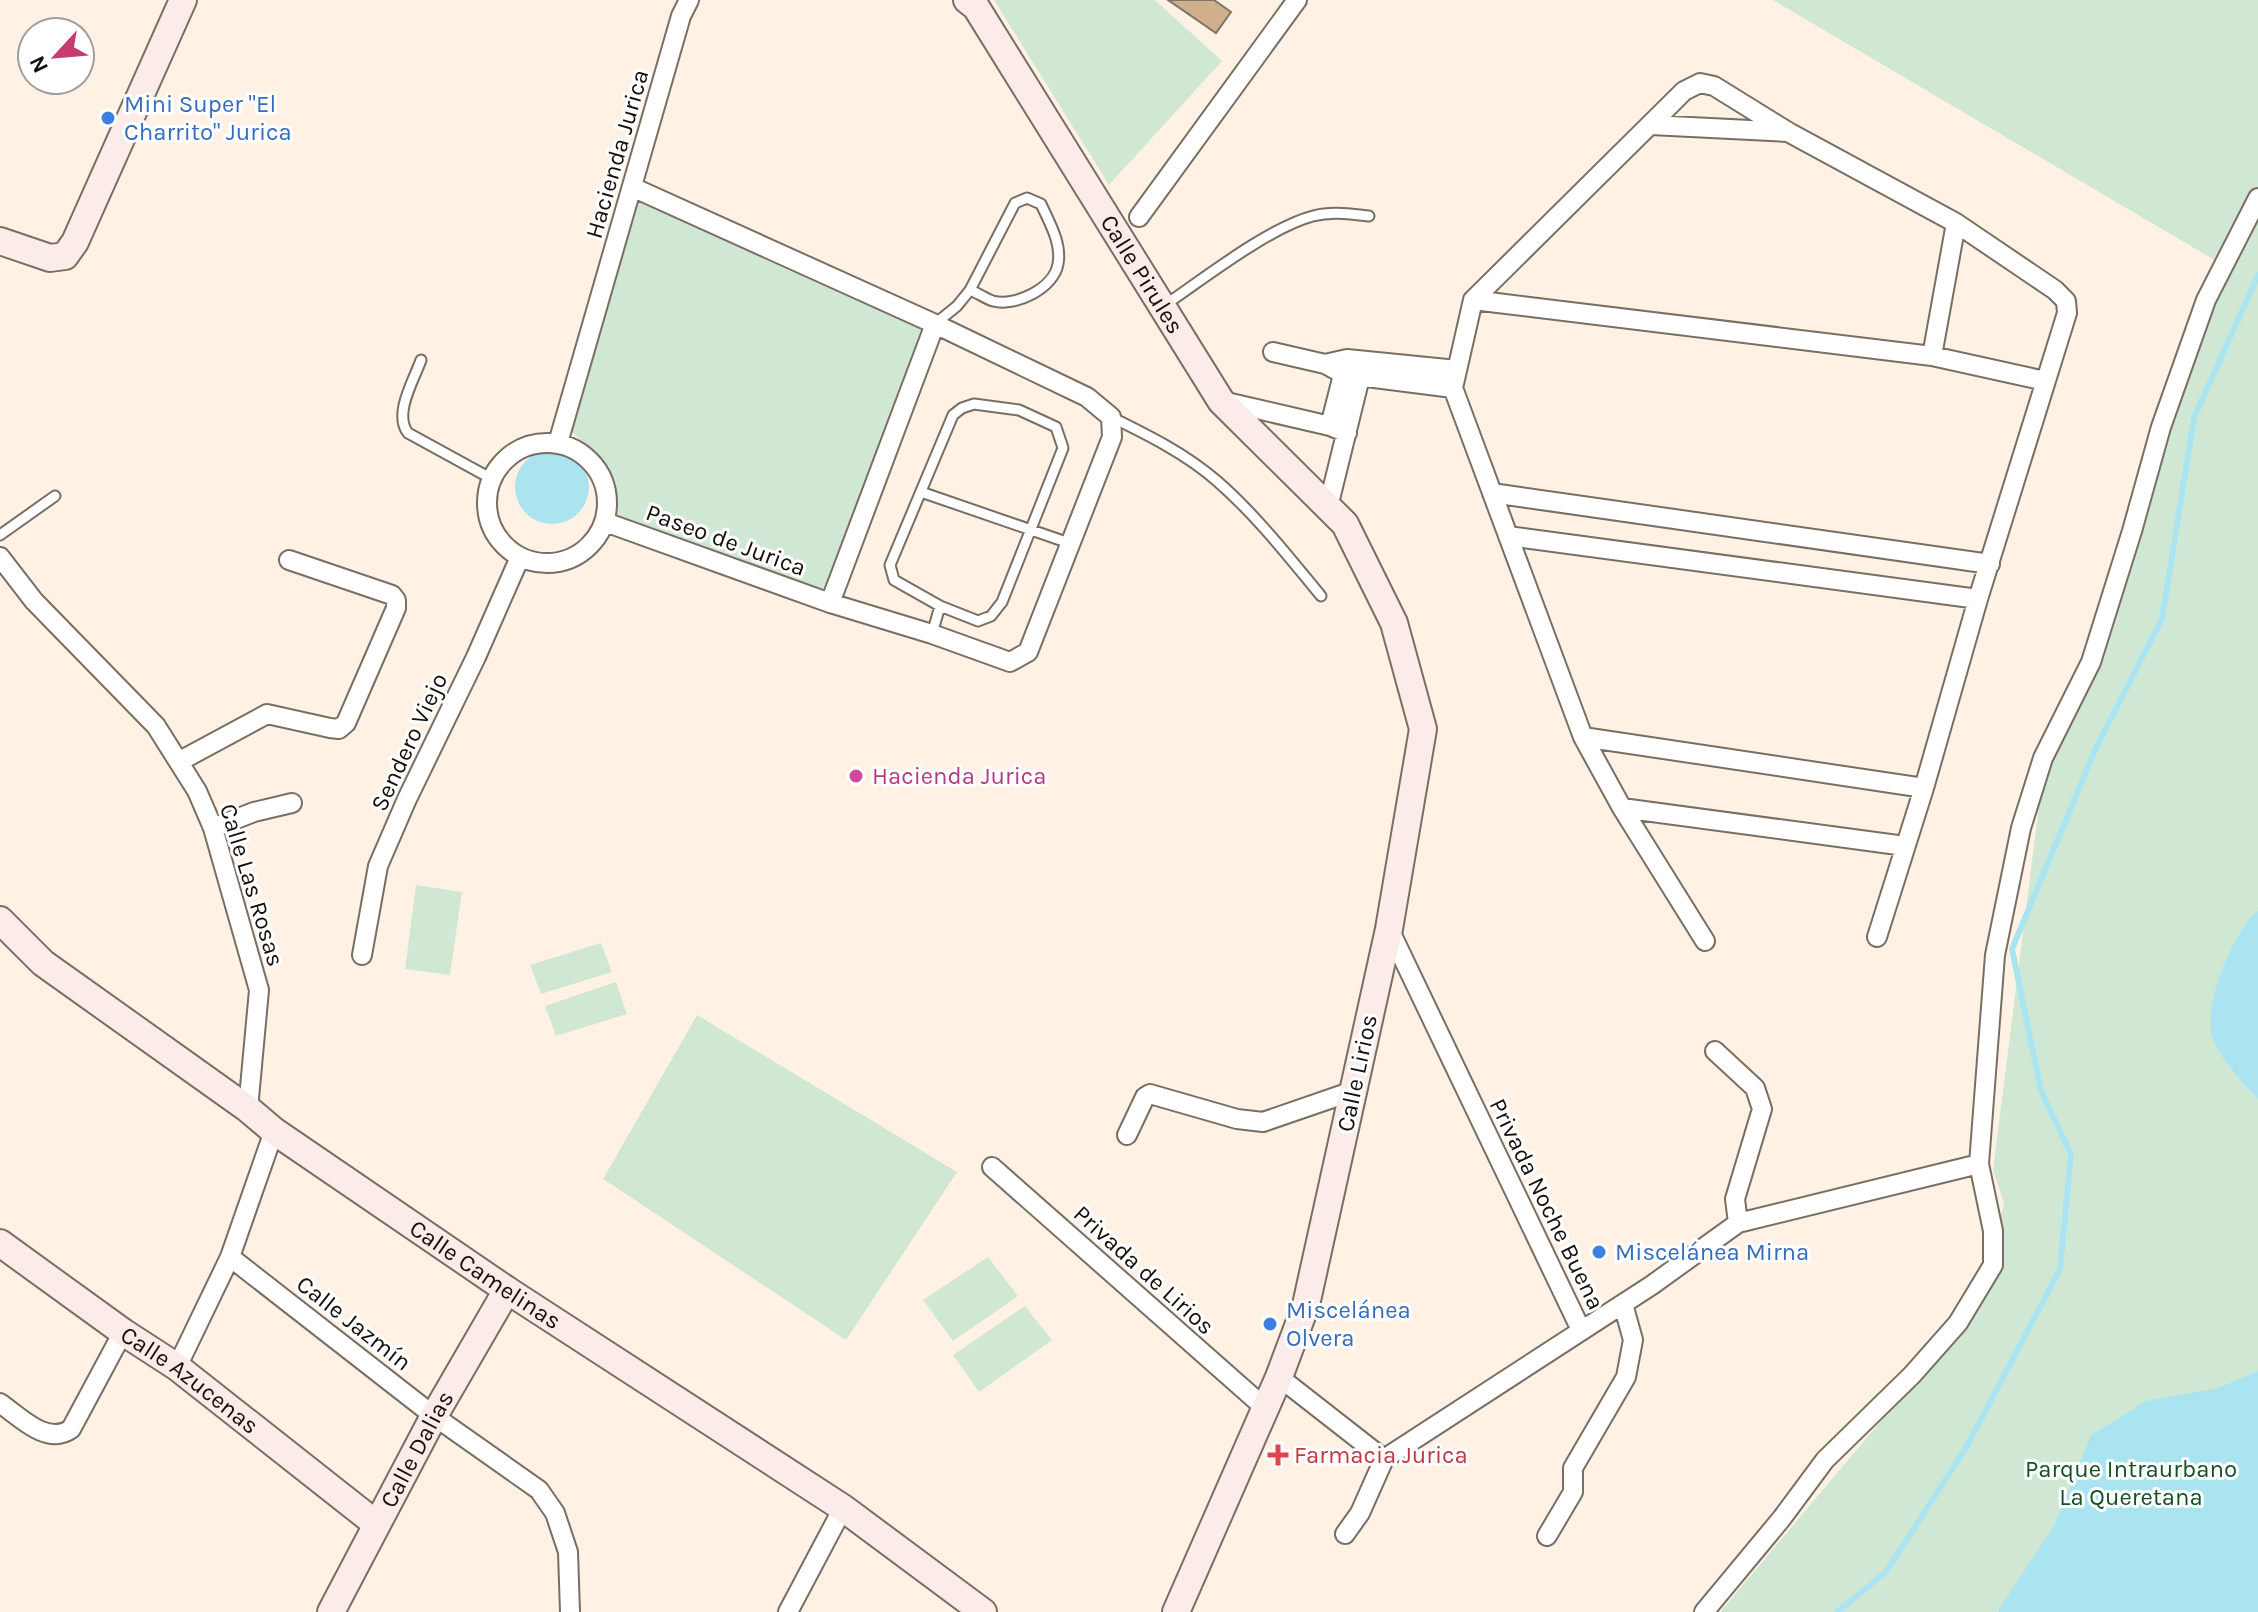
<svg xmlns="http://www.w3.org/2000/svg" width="2258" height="1612" font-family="Karla,sans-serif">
  <rect width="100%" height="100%" fill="#fff2e5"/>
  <path fill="#d0e8d3" d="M994 0H1155L1222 61 1109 185Z
    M1773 0H2258V1612H1720L1906 1391 1988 1267 2004 1203 1993 1170 2041 790 2110 598 2223 265Z
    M636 197 925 329 826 592 616 517 603 460 571 431Z
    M416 885 462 892 450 975 405 969Z
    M601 943 612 972 541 994 530 965Z
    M616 982 627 1014 556 1036 545 1006Z
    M697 1015 957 1172 846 1340 603 1179Z
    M988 1257 1018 1296 953 1341 923 1300Z
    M1025 1306 1052 1340 979 1392 953 1355Z"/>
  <path fill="#aae4f0" d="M515 487a37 37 0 1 1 74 0a37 37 0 1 1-74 0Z
    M2258 911V1099C2244 1084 2214 1053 2211 1032 2206 1001 2233 930 2258 911Z
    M2258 1371V1612H1997L2054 1526 2091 1435 2146 1401 2218 1388Z"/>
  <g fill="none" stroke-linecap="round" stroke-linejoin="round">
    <path stroke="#aae4f0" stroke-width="6" d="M1837 1612 1886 1572 1967 1446 2060 1269 2071 1154 2041 1091 2012 949 2096 748 2162 619 2194 418 2258 275"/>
  </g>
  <path fill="#d0b08c" stroke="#7f7468" stroke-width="2" d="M1168 0H1214L1231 12 1216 33Z"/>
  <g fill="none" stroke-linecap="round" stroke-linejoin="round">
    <defs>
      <path id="lane" d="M1165 305C1203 279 1270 227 1313 216 1332 211 1350 214 1369 216
        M936 323 957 306 970 290 1015 203 1027 198 1041 204C1049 222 1062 243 1058 264 1054 288 1016 307 993 301 986 299 978 293 970 290
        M421 360C414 380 393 414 408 433L492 479
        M974 404 1019 410 1056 427 1063 448 1002 602 991 616 978 621 940 606 894 580 890 565 953 415 962 408Z
        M1111 417C1148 435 1186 454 1217 481 1256 515 1288 556 1321 596
        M921 492 1069 543
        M0 535 55 496
        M932 634 940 606"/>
      <path id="street" d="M1651 125 1788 132
        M1139 217 1297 0
        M1473 300 1932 356 2045 381
        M1273 352 1325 364 1343 374 1453 388
        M1932 356 1956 223
        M1325 364 1347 359 1457 370
        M1222 401 1330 426 1347 433
        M1330 426 1346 363
        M558 443 681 16 689 0
        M487 503a60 60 0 1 1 120 0a60 60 0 1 1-120 0Z
        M1492 493 1990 564
        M1328 507 1364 361
        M605 522 830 603 932 634 1010 662 1028 652 1112 437 1111 417 1087 397 935 324 632 187
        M1508 536 1978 599
        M0 557 34 601 156 726 197 791 213 828 259 990 248 1109
        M830 603 935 324
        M1583 737 1924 788
        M180 761 267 714 330 728 339 729 346 723 396 608V600L392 595 289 560
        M1622 808 1905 846
        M213 828 254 812 292 803
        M1389 929 1581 1330
        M1705 941 1622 808 1583 737 1453 388 1473 300 1684 91 1700 83 1714 86 1790 133 1956 223 2055 290 2066 301 2067 313 1978 599 1924 788 1877 937
        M362 955 378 866 407 799 476 657 520 557
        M1715 1051 1755 1088 1762 1109 1735 1199 1738 1223
        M1127 1135 1145 1097 1150 1094 1237 1119 1263 1122 1353 1091
        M992 1167 1265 1408
        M230 1257 434 1416 539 1490 555 1513 568 1552 570 1612
        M177 1367 230 1257 274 1131
        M1279 1377 1384 1459
        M0 1403C20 1417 47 1446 71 1429L123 1332
        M1345 1534 1360 1513 1384 1459 1652 1285 1738 1223 1979 1164
        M1547 1536 1573 1492V1468L1626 1377 1633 1340 1623 1304
        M788 1612 843 1508
        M1704 1612 1782 1518 1825 1460 1912 1375 1958 1323 1993 1265V1231L1979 1164 1995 955 2021 828 2043 758 2091 662 2132 531 2161 427 2206 300 2258 198"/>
      <g id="secondary">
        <path id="s1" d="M967 0 976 7 1221 401 1345 524 1394 623 1423 729 1389 929 1306 1305 1279 1377 1176 1612"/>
        <path d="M0 241 50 258 65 256 75 242 183 0"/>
        <path id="s2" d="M0 920 43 963 248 1109 274 1131 507 1290 843 1508 983 1612"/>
        <path id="s3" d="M0 1243 123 1332 177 1367 375 1523"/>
        <path id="s4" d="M331 1612 434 1416 507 1290"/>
      </g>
    </defs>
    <use href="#lane" stroke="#796e63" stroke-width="13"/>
    <use href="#street" stroke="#796e63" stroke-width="22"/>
    <use href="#secondary" stroke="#796e63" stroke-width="30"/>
    <use href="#lane" stroke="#fff" stroke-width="9"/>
    <use href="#street" stroke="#fff" stroke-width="18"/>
    <use href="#secondary" stroke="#fbebe9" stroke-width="26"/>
  </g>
  <g fill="#3f7fe0" stroke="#fff" stroke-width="3">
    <circle cx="108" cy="118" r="8"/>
    <circle cx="1599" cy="1252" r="8"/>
    <circle cx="1270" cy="1324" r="8"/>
  </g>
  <circle fill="#d1479c" stroke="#fff" stroke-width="3" cx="856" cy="776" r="8"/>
  <path fill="#e0444e" stroke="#fff" stroke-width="3" d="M1274 1443h8v8h8v8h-8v8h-8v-8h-8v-8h8z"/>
  <g text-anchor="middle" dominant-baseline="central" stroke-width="6" stroke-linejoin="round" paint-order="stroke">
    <g font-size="24" fill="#366cbe" stroke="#fff" text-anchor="start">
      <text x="124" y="104">Mini Super "El<tspan x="124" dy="28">Charrito" Jurica</tspan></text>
      <text x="1615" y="1252">Miscelánea Mirna</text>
      <text x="1286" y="1310">Miscelánea<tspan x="1286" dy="28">Olvera</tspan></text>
    </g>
    <g font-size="24" fill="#130f0a" stroke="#fff">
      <text transform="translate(617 154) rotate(-74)">Hacienda Jurica</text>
      <text stroke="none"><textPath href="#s1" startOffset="326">Calle Pirules</textPath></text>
      <text transform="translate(726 540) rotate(20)">Paseo de Jurica</text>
      <text transform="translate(409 742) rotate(-65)">Sendero Viejo</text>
      <text transform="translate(252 885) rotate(73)">Calle Las Rosas</text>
      <text transform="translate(1357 1073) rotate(-78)">Calle Lirios</text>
      <text transform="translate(1547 1204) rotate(64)">Privada Noche Buena</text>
      <text transform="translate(1144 1270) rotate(42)">Privada de Lirios</text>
      <text stroke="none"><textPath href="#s2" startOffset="602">Calle Camelinas</textPath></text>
      <text transform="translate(354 1323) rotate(38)">Calle Jazmín</text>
      <text stroke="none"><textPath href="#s3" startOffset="234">Calle Azucenas</textPath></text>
      <text stroke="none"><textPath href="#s4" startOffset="184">Calle Dalias</textPath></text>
    </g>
    <g font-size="24" fill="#b23c85" stroke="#fff" text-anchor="start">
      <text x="872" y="776">Hacienda Jurica</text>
    </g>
    <g font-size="24" fill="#be3a42" stroke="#fff" text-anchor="start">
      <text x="1294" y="1455">Farmacia Jurica</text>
    </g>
    <g font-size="24" fill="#155026" stroke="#fff">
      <text x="2131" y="1469">Parque Intraurbano<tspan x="2131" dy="28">La Queretana</tspan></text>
    </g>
  </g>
  <g transform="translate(56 56) rotate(244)"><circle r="38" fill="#ffffff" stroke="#a19f9d" stroke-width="2"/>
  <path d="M0-6L14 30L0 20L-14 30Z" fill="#c73c70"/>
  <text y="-12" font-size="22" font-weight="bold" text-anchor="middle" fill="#130f0a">N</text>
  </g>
</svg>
